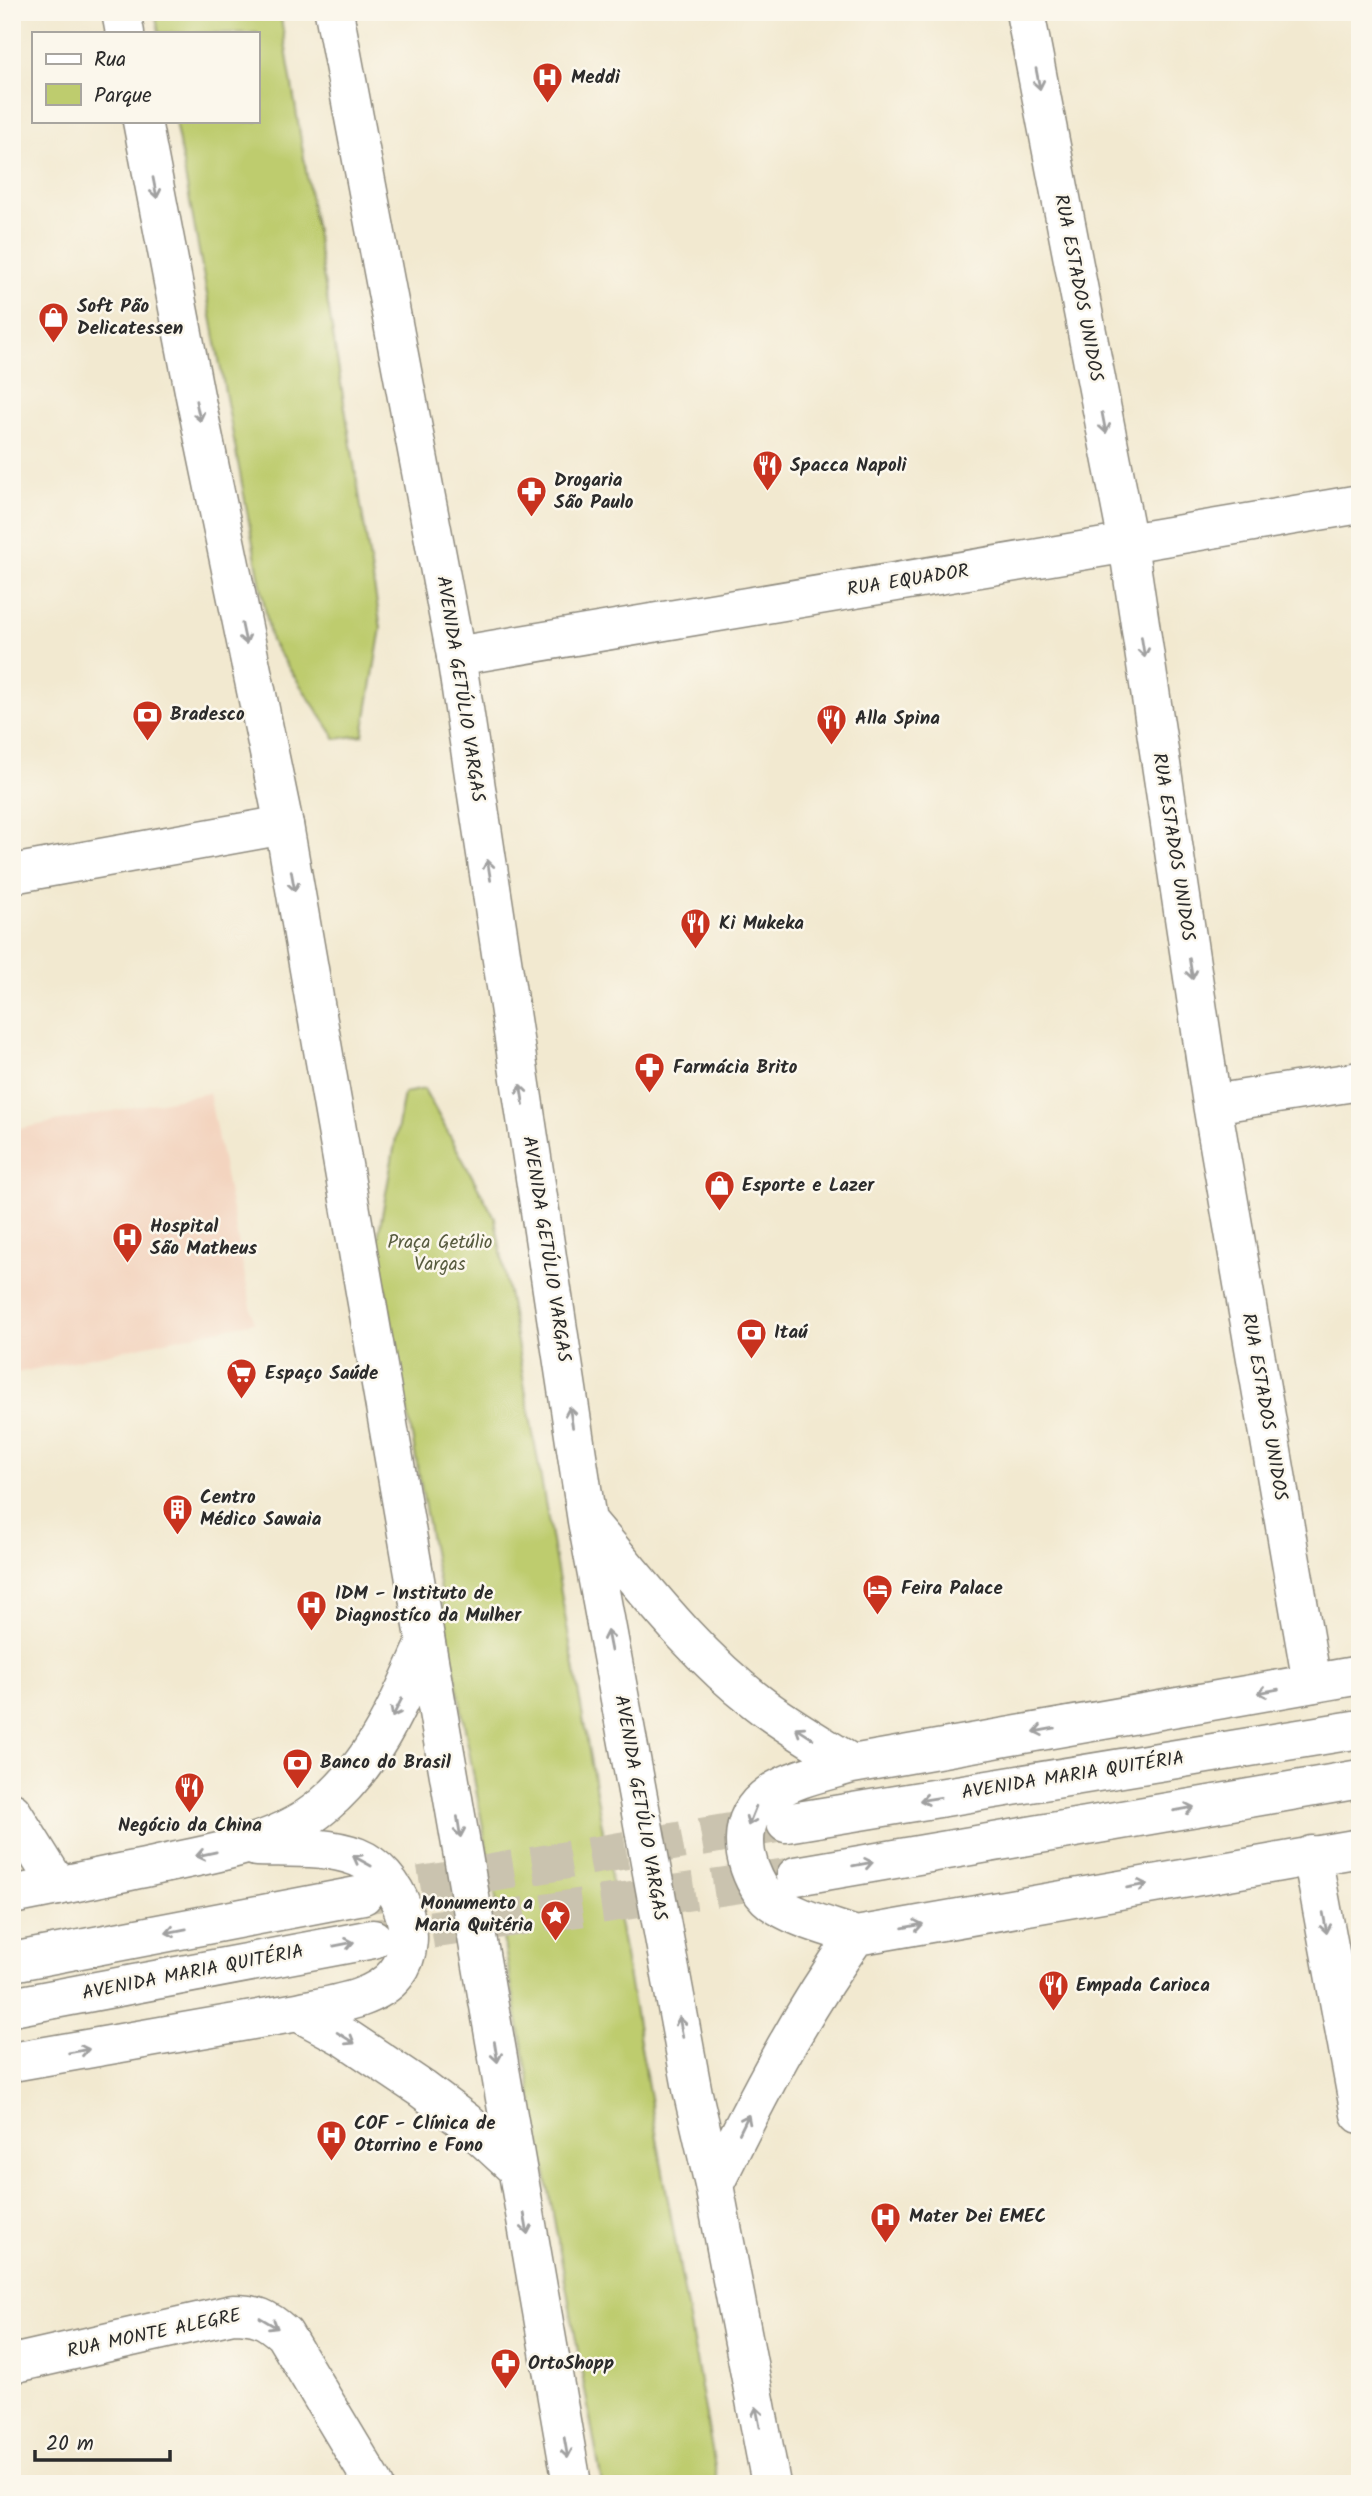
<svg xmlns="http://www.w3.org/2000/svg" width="1372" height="2496" font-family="Kalam,sans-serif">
  <rect width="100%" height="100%" fill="#fbf7ec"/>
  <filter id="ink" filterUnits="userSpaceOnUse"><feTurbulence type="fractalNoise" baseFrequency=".0143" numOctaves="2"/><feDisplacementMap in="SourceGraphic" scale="14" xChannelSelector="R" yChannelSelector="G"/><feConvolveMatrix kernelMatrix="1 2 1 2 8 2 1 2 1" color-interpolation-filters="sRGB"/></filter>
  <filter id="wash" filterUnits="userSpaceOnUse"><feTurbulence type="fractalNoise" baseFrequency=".00686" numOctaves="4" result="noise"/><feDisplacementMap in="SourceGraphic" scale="28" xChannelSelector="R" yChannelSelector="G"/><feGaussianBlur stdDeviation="1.57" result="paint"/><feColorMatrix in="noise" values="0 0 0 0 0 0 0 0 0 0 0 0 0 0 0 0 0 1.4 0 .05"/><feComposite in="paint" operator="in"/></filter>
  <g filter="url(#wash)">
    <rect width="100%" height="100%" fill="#f2e9d0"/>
    <path fill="#f3d4bf" d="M209 1093 254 1322 12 1374V1130Z"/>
    <path fill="#becc6e" stroke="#747c4c" stroke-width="2" d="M155 12H280L381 628 363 735 336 739 271 641 175 121H257V33H159Z
      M424 1089 495 1218 718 2484H602L377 1243 404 1093Z"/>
  </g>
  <g filter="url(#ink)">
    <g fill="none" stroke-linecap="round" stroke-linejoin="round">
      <path stroke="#cac3af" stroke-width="38" stroke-dasharray="38 19" stroke-linecap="butt" d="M364 1895 777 1824
        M375 1938 787 1877"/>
      <defs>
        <path id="minor" d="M1025 12 1128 544 1212 1104 1312 1683
          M456 656 1360 504
          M1212 1104 1360 1081
          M1312 1855 1360 2114
          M12 2364 233 2314C257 2314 266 2318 284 2334L374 2484"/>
        <path id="tertiary" d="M12 874 284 825
          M12 1812 58 1886"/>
        <path id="primary" d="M121 12 125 33
          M334 12 456 656 587 1521 693 2094 714 2185 771 2484
          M142 121 195 396 284 825 572 2484
          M588 1522C641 1584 692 1652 757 1702 786 1725 820 1744 852 1764L1360 1675
          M852 1764C803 1778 736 1788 746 1854 749 1870 758 1891 771 1901 796 1919 828 1926 856 1936
          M786 1823 1360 1729
          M256 1847C289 1848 326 1845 357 1857 397 1873 425 1937 396 1974 375 2001 329 2005 298 2012
          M796 1876 1360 1779
          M12 1895C59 1886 106 1876 154 1866 211 1853 276 1846 323 1806 374 1764 399 1704 425 1645
          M12 1962 363 1895
          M12 2007 373 1939
          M12 2062 298 2012 346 2038 422 2089 466 2122 516 2168
          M714 2185C756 2099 800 2014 856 1936L1360 1848"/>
      </defs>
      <use href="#minor" stroke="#8e8a7e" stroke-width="41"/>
      <use href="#tertiary" stroke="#8e8a7e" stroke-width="41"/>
      <use href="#primary" stroke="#8e8a7e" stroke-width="41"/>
      <use href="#minor" stroke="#fff" stroke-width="38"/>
      <use href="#tertiary" stroke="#fff" stroke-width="38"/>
      <use href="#primary" stroke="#fff" stroke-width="38"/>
    </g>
    <defs><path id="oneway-shaft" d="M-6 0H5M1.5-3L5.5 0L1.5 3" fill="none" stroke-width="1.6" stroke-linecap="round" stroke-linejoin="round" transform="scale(1.75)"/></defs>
    <g stroke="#a0a0a0">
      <use href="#oneway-shaft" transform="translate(1038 79) rotate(79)"/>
      <use href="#oneway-shaft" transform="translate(155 188) rotate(79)"/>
      <use href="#oneway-shaft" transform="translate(198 411) rotate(78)"/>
      <use href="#oneway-shaft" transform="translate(1104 423) rotate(79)"/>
      <use href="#oneway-shaft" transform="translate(244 634) rotate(78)"/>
      <use href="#oneway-shaft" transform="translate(1143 647) rotate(81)"/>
      <use href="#oneway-shaft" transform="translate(489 870) rotate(-99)"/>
      <use href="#oneway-shaft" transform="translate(293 881) rotate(80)"/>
      <use href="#oneway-shaft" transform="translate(1191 969) rotate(81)"/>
      <use href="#oneway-shaft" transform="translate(522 1095) rotate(-99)"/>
      <use href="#oneway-shaft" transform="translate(571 1417) rotate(-99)"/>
      <use href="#oneway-shaft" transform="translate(609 1641) rotate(-101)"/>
      <use href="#oneway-shaft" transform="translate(1268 1691) rotate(170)"/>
      <use href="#oneway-shaft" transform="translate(397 1708) rotate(117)"/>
      <use href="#oneway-shaft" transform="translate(1044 1730) rotate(170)"/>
      <use href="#oneway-shaft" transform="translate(804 1733) rotate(-147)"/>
      <use href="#oneway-shaft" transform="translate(930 1799) rotate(171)"/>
      <use href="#oneway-shaft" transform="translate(1184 1809) rotate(-10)"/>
      <use href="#oneway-shaft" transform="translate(752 1816) rotate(112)"/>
      <use href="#oneway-shaft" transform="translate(459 1827) rotate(81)"/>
      <use href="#oneway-shaft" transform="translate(206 1854) rotate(168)"/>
      <use href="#oneway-shaft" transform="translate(362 1861) rotate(-151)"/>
      <use href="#oneway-shaft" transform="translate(863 1864) rotate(-10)"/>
      <use href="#oneway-shaft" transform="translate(1137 1886) rotate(-10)"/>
      <use href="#oneway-shaft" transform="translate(1325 1923) rotate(80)"/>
      <use href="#oneway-shaft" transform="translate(913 1926) rotate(-10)"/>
      <use href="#oneway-shaft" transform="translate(176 1931) rotate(169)"/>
      <use href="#oneway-shaft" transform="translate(344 1944) rotate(-11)"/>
      <use href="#oneway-shaft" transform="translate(681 2027) rotate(-100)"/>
      <use href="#oneway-shaft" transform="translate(346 2038) rotate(32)"/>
      <use href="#oneway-shaft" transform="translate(79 2051) rotate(-10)"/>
      <use href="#oneway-shaft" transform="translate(496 2052) rotate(81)"/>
      <use href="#oneway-shaft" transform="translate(744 2124) rotate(-64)"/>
      <use href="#oneway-shaft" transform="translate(526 2224) rotate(80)"/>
      <use href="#oneway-shaft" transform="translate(269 2323) rotate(31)"/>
      <use href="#oneway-shaft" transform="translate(758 2417) rotate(-101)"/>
      <use href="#oneway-shaft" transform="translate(566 2448) rotate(80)"/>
    </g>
  </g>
  <defs>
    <symbol id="hospital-pin" viewBox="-11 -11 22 30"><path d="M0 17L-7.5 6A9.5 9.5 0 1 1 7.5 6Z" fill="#c8321e" stroke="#fbf7ec"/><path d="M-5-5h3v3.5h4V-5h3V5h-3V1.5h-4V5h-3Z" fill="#fff"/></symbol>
    <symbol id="shop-pin" viewBox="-11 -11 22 30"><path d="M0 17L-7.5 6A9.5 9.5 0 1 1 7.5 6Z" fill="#c8321e" stroke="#fbf7ec"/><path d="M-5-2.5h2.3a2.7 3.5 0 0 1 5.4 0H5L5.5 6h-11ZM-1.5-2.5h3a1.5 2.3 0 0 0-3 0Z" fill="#fff"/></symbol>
    <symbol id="restaurant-pin" viewBox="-11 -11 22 30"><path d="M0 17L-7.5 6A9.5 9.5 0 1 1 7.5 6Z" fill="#c8321e" stroke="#fbf7ec"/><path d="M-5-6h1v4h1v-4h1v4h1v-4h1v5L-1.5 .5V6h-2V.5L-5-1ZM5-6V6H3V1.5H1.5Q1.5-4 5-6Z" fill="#fff"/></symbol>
    <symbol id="pharmacy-pin" viewBox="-11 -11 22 30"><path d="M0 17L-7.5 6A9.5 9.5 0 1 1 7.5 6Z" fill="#c8321e" stroke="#fbf7ec"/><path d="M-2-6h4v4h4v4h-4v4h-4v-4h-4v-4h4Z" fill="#fff"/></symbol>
    <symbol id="bank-pin" viewBox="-11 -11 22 30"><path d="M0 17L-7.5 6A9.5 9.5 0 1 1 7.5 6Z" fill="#c8321e" stroke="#fbf7ec"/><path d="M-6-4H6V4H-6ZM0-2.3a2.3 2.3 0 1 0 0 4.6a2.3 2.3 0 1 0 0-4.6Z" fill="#fff"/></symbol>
    <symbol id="supermarket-pin" viewBox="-11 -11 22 30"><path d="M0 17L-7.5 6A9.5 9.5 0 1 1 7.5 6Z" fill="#c8321e" stroke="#fbf7ec"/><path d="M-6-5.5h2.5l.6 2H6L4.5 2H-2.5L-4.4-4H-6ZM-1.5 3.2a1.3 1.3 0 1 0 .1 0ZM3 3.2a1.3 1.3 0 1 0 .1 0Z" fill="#fff"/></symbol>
    <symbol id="building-pin" viewBox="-11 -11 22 30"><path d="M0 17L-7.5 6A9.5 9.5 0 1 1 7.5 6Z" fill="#c8321e" stroke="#fbf7ec"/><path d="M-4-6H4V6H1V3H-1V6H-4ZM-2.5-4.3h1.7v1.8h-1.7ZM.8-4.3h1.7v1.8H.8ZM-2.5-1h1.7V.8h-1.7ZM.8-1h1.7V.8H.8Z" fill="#fff"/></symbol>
    <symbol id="hotel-pin" viewBox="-11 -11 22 30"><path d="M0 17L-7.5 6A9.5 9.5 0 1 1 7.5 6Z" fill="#c8321e" stroke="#fbf7ec"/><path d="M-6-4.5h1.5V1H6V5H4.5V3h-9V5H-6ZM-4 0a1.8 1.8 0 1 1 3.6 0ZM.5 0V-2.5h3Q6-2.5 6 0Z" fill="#fff"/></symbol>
    <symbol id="sight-pin" viewBox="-11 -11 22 30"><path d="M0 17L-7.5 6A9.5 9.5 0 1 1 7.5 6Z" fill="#c8321e" stroke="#fbf7ec"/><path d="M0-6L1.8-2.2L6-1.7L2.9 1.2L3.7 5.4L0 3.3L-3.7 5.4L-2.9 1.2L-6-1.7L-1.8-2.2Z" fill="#fff"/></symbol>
  </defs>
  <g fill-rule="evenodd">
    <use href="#hospital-pin" x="530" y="60" width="35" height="47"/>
    <use href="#shop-pin" x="36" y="300" width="35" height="47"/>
    <use href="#restaurant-pin" x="750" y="448" width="35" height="47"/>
    <use href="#pharmacy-pin" x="514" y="474" width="35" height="47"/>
    <use href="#bank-pin" x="130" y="698" width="35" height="47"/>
    <use href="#restaurant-pin" x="814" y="702" width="35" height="47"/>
    <use href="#restaurant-pin" x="678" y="906" width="35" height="47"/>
    <use href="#pharmacy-pin" x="632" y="1050" width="35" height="47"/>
    <use href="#shop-pin" x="702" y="1168" width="35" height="47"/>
    <use href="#hospital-pin" x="110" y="1220" width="35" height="47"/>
    <use href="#bank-pin" x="734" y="1316" width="35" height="47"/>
    <use href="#supermarket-pin" x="224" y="1356" width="35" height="47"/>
    <use href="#building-pin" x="160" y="1492" width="35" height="47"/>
    <use href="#hotel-pin" x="860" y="1572" width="35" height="47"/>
    <use href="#hospital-pin" x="294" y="1588" width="35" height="47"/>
    <use href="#bank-pin" x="280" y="1746" width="35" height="47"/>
    <use href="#restaurant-pin" x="172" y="1770" width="35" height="47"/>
    <use href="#sight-pin" x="538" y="1898" width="35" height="47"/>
    <use href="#restaurant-pin" x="1036" y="1968" width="35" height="47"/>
    <use href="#hospital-pin" x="314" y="2118" width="35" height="47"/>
    <use href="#hospital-pin" x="868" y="2200" width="35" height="47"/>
    <use href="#pharmacy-pin" x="488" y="2346" width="35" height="47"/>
  </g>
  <g text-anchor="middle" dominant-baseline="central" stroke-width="5" stroke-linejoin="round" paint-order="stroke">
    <g font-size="19" font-weight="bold" fill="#2b2b2b" stroke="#fbf7ec" text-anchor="start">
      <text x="571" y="78">Meddi</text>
      <text x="77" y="307">Soft Pão<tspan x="77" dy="22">Delicatessen</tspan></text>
      <text x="790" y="466">Spacca Napoli</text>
      <text x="554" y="481">Drogaria<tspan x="554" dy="22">São Paulo</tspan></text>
      <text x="170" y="715">Bradesco</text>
      <text x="855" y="719">Alla Spina</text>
      <text x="719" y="924">Ki Mukeka</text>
      <text x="673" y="1068">Farmácia Brito</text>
      <text x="742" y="1186">Esporte e Lazer</text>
      <text x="150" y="1227">Hospital<tspan x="150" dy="22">São Matheus</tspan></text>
      <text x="774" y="1333">Itaú</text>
      <text x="265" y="1374">Espaço Saúde</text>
      <text x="200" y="1498">Centro<tspan x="200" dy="22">Médico Sawaia</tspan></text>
      <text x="901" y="1589">Feira Palace</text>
      <text x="335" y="1594">IDM - Instituto de<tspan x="335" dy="22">Diagnostíco da Mulher</tspan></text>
      <text x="320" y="1763">Banco do Brasil</text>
      <text x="190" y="1826" text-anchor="middle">Negócio da China</text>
      <text x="533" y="1904" text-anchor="end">Monumento a<tspan x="533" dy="22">Maria Quitéria</tspan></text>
      <text x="1076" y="1986">Empada Carioca</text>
      <text x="354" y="2124">COF - Clínica de<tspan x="354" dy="22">Otorrino e Fono</tspan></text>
      <text x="909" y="2217">Mater Dei EMEC</text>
      <text x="528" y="2364">OrtoShopp</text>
    </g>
    <g font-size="19" fill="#2b2b2b" stroke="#fbf7ec">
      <text transform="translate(1078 288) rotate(79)">RUA ESTADOS UNIDOS</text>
      <text transform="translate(908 581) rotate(-9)">RUA EQUADOR</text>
      <text transform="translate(460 689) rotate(81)">AVENIDA GETÚLIO VARGAS</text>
      <text transform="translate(1173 847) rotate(81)">RUA ESTADOS UNIDOS</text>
      <text transform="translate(546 1249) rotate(81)">AVENIDA GETÚLIO VARGAS</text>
      <text transform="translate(1264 1407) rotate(80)">RUA ESTADOS UNIDOS</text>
      <text transform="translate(1073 1776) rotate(-9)">AVENIDA MARIA QUITÉRIA</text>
      <text transform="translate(640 1808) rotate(80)">AVENIDA GETÚLIO VARGAS</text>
      <text transform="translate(193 1973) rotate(-11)">AVENIDA MARIA QUITÉRIA</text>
      <text transform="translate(154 2334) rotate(-12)">RUA MONTE ALEGRE</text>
    </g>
    <g font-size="19" fill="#575b3f" stroke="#fbf7ec">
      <text x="440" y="1243">Praça Getúlio<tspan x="440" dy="22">Vargas</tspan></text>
    </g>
  </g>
  <rect width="1372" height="2496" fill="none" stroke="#fbf7ec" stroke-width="42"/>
  <rect x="32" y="32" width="228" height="91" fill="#fbf7ec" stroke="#a8a59f" stroke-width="2"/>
  <rect x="46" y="54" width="35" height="10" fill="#ffffff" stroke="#a8a59f" stroke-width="2"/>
  <text x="94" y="66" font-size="21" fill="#2b2b2b">Rua</text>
  <rect x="46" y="84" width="35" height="21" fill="#becc6e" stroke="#a8a59f" stroke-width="2"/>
  <text x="94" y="102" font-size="21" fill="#2b2b2b">Parque</text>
  <path d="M35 2450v10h135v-10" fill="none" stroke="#2b2b2b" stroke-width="3.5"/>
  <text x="46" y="2450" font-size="21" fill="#2b2b2b" stroke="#fbf7ec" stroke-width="5" paint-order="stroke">20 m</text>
</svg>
